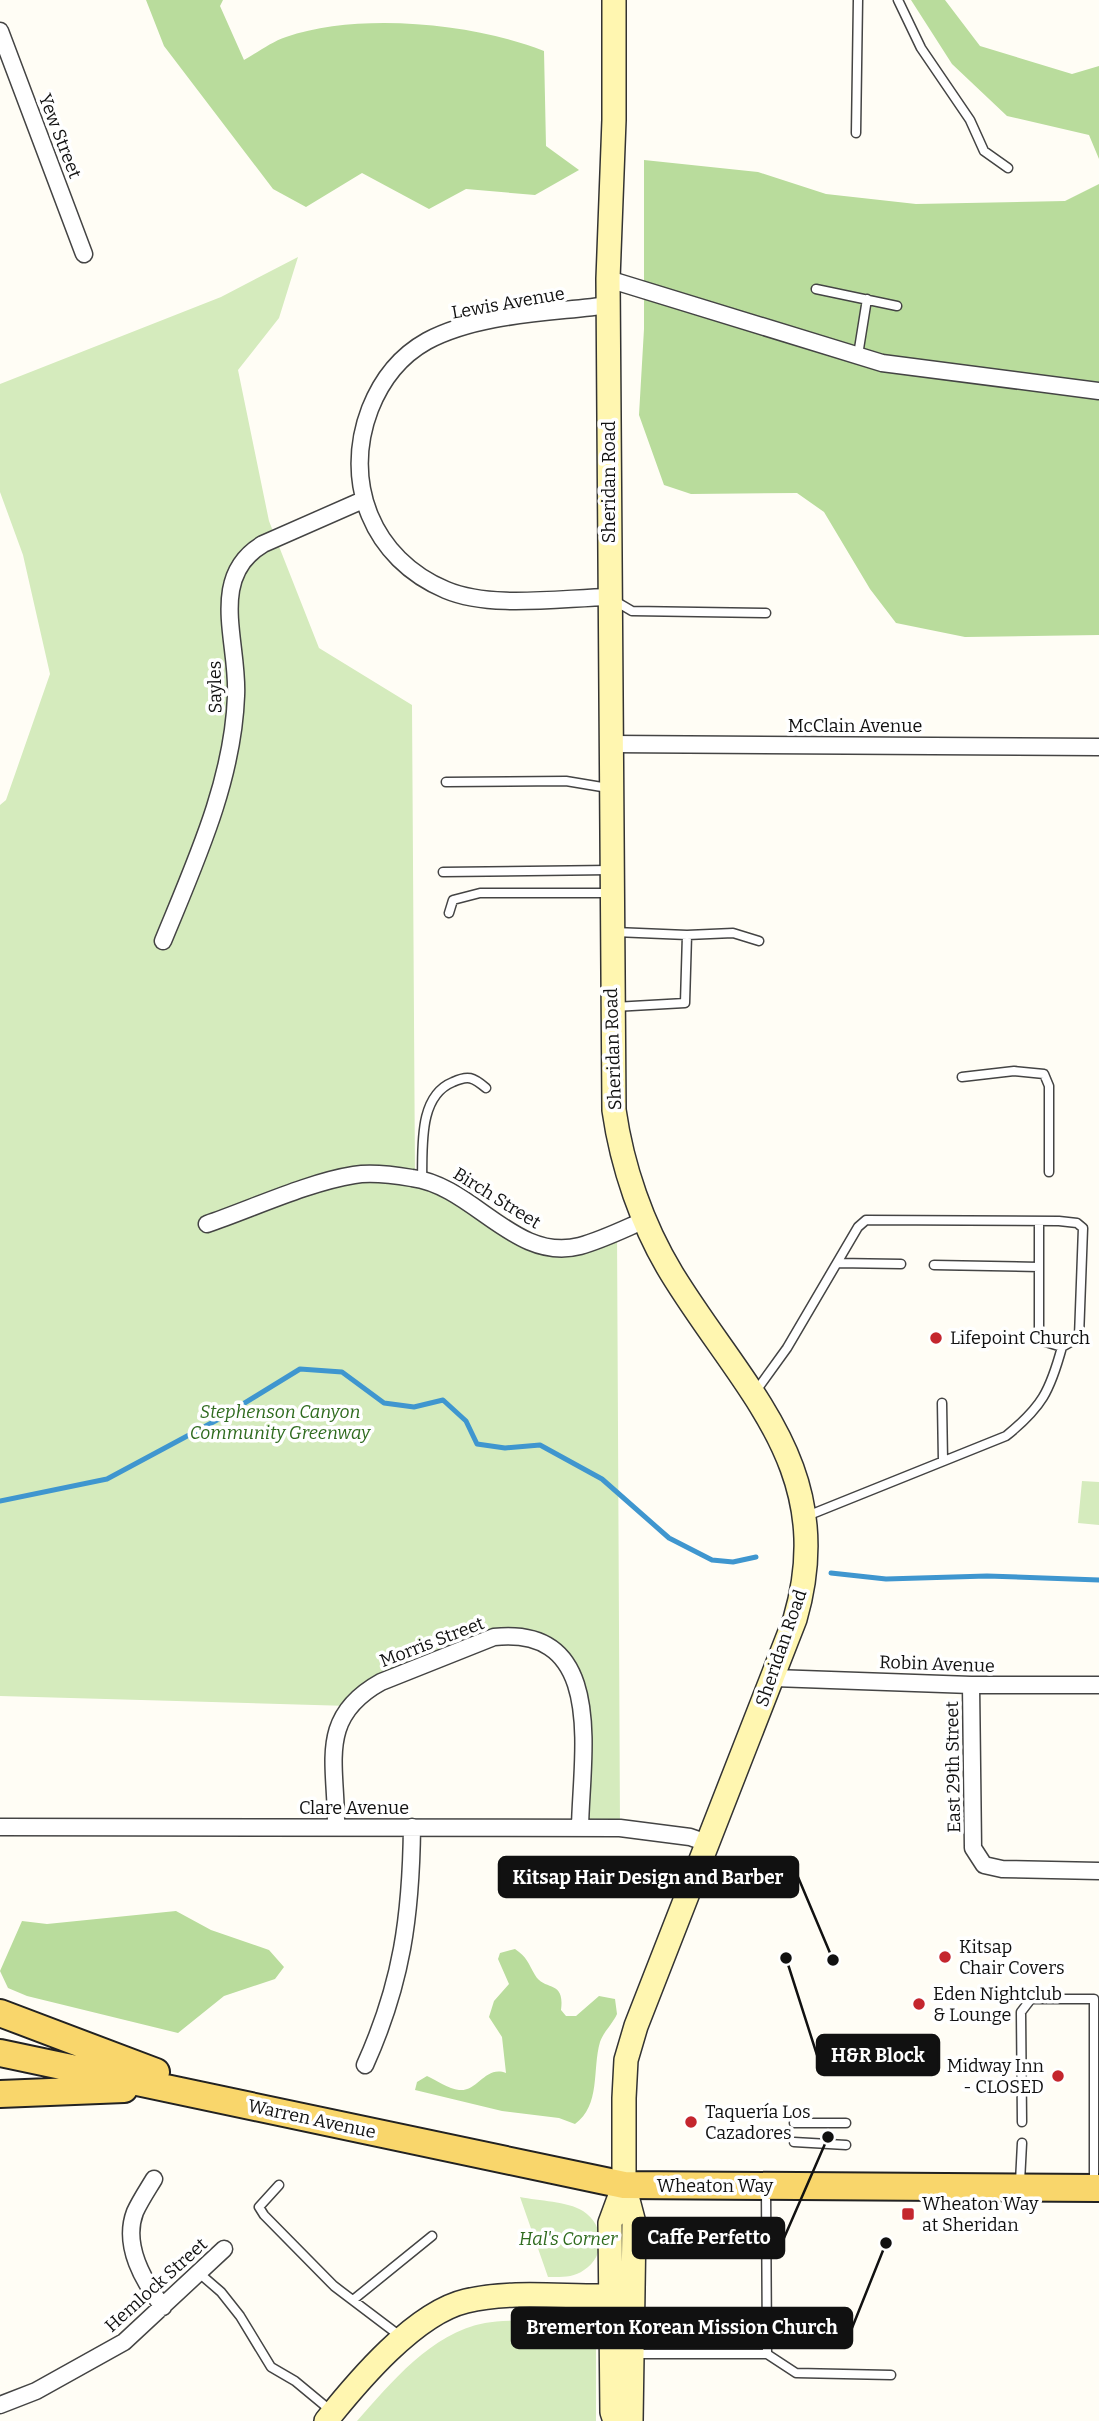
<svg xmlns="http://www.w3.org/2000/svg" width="1099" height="2421" font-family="Bitter,serif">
  <rect width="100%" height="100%" fill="#fffdf5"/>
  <path fill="#d5ebbd" d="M298 257 279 318 238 370 269 521 319 648 412 705 415 1178 522 1239 562 1248 617 1231 620 1828H580L582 1702 556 1651 494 1637 349 1706 0 1696V805L6 800 50 674 23 555 0 492V384L221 297Z
    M1082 1481 1099 1482V1525L1078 1523Z
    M520 2197C539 2201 567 2201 583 2211 605 2225 606 2256 584 2270 573 2278 561 2277 548 2277Z
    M572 2320 587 2323 596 2333V2421H357C391 2383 431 2333 485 2323 507 2319 548 2321 572 2320Z"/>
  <path fill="#b9dc9c" d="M146 0H223L220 6 244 60C257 53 271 42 286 37 359 12 473 23 544 51L546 146 579 170 535 195 466 189 429 209 362 173 306 207 273 189 164 46Z
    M911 0H945L980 46 1072 74 1099 66V159L1089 135 1007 116 952 64Z
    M644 160 758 172 826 194 916 204 1065 201 1099 184V635L965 637 896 623 870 589 824 512 797 493 691 494 664 485 639 415 644 329Z
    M176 1911 211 1930 269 1950 284 1967 275 1979 224 1996 178 2033 27 1996 8 1988 0 1971 22 1921 47 1924Z
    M515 1949C527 1957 528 1963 535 1975 545 1992 565 1979 561 2010L566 2016H576L599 1996 615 1999 617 2014C612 2025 604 2031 600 2042 592 2070 601 2105 575 2124L559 2118 502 2111 415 2090 417 2082 427 2076C436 2080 449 2089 459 2090 478 2092 485 2065 506 2073L502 2037 489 2017 494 2001 509 1984 498 1959 500 1953Z"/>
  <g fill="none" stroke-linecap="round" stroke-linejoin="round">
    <path stroke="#3f96cf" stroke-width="5" d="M0 1501 107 1479 217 1420 300 1369 342 1372 384 1403 414 1407 443 1400 466 1421 477 1444 505 1448 540 1445 602 1479 669 1538 712 1560 733 1562 756 1557
      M831 1573 886 1579 987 1576 1099 1580"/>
    <defs>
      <path id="service" d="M898 0 921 48 970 120 984 151 1008 168
        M856 133 858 0
        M816 289 897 306
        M858 355 867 299
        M615 601 632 611 766 613
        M446 782 566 781 608 788
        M443 872 611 870
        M449 913 453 900 480 893H611
        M687 935 733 933 759 941
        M614 1007 685 1003 687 935 615 932
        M962 1077 1014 1071 1044 1074 1049 1086V1172
        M422 1179C423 1147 418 1096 453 1082 468 1075 473 1077 486 1088
        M1039 1221V1340L1062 1347
        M837 1263 901 1264
        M934 1265 1039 1267
        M756 1391 787 1348 858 1227 866 1220 1059 1221 1077 1223 1083 1228 1079 1337 1062 1347C1050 1391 1042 1407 1006 1436L807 1516
        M942 1403 943 1461
        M1022 2122 1021 2012 1031 1999H1094V2185
        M794 2123H846
        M794 2142 846 2145
        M1020 2182 1022 2143
        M279 2185 259 2207 264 2215 334 2286 400 2336
        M199 2273 221 2292 240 2316 271 2367 295 2381 330 2410
        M353 2300 432 2236
        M634 2354H767L766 2189
        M767 2354 796 2373 891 2375"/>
      <path id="minor" d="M0 31 84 254
        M608 279 882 363 1099 391
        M609 305C551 313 480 313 427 341 400 356 381 381 370 409 342 482 372 559 446 590 491 609 560 598 610 597
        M611 744 1099 747
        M163 941C195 863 233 781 236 696 239 643 207 577 263 544L363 500
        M207 1224C251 1209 309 1182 354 1175 372 1172 394 1175 412 1178 474 1186 515 1263 580 1246 602 1240 624 1229 645 1220
        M774 1678 971 1685H1099
        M971 1685 973 1848 984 1865 1002 1869 1099 1871
        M0 1827 620 1828 690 1837 707 1843
        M336 1827C337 1765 316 1718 381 1682L494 1637C608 1625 581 1756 580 1828
        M365 2065C402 1983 411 1916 412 1827
        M154 2179C148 2189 140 2201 135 2212 122 2246 144 2282 163 2307
        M0 2405 36 2391 124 2342 224 2249"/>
      <path id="secondary" d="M614 0V120L608 279 614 1110C622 1166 642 1225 672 1274 743 1390 839 1468 795 1619L636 2026 626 2060 624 2098V2185L634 2223 631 2421
        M326 2421C358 2381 415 2313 466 2301 512 2290 564 2297 610 2296
        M615 2421 612 2412 610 2223 624 2185"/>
      <path id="primary" d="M0 2013 156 2072
        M0 2053 624 2185 1099 2188
        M0 2094 124 2089"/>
    </defs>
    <use href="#service" stroke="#444" stroke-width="11"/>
    <use href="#minor" stroke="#444" stroke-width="19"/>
    <use href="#secondary" stroke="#333" stroke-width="26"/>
    <use href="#primary" stroke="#222" stroke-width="30"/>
    <use href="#service" stroke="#fff" stroke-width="8"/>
    <use href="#minor" stroke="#fff" stroke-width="16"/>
    <use href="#secondary" stroke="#fff6b0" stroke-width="23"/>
    <use href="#primary" stroke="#f9d66b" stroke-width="26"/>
  </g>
  <g fill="#c4262e" stroke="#fff" stroke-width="2.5">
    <circle cx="936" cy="1338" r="7"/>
    <circle cx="945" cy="1957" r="7"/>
    <circle cx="919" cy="2004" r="7"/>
    <circle cx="1058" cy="2076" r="7"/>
    <circle cx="691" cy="2122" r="7"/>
    <rect x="901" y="2207" width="14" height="14" rx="3.5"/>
  </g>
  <g text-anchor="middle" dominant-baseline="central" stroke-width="7" stroke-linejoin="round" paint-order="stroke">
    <g font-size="18" fill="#111" stroke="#fff">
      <text transform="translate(60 136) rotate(69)">Yew Street</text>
      <text transform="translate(508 303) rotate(-10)">Lewis Avenue</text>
      <text transform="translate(609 482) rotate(-90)">Sheridan Road</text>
      <text transform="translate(215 687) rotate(-91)">Sayles</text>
      <text x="855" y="726">McClain Avenue</text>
      <text transform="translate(613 1049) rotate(-92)">Sheridan Road</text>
      <text transform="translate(497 1198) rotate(32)">Birch Street</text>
      <text transform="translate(432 1642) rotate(-21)">Morris Street</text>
      <text transform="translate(781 1648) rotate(-71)">Sheridan Road</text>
      <text transform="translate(937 1664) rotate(2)">Robin Avenue</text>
      <text transform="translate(953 1767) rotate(-91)">East 29th Street</text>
      <text x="354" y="1808">Clare Avenue</text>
      <text transform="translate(312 2119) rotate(12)">Warren Avenue</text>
      <text x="715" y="2186">Wheaton Way</text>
      <text transform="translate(156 2285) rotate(-42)">Hemlock Street</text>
    </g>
    <g font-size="18" fill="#111" stroke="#fff" text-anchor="start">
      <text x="950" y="1338">Lifepoint Church</text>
      <text x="959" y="1947">Kitsap<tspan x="959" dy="21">Chair Covers</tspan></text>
      <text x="933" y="1994">Eden Nightclub<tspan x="933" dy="21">&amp; Lounge</tspan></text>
      <text x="1044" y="2066" text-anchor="end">Midway Inn<tspan x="1044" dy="21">- CLOSED</tspan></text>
      <text x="705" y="2112">Taquería Los<tspan x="705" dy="21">Cazadores</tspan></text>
      <text x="922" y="2204">Wheaton Way<tspan x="922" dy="21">at Sheridan</tspan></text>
    </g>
    <g font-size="18" font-style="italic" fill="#2f6b1f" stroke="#fff">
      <text x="280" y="1412">Stephenson Canyon<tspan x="280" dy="21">Community Greenway</tspan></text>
      <text x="568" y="2239">Hal's Corner</text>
    </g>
  </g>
  <path fill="none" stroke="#111" stroke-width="2.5" d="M833 1960L798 1877M786 1958L817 2055M828 2137L784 2238M886 2243L852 2328"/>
  <g fill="#111" stroke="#fff" stroke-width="2.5">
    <circle cx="833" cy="1960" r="7"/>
    <circle cx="786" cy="1958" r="7"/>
    <circle cx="828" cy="2137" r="7"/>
    <circle cx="886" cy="2243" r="7"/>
  </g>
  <g fill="#111" stroke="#111" stroke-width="2.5">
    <rect x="499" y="1857" width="299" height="40" rx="7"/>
    <rect x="817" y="2035" width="122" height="40" rx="7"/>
    <rect x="633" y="2218" width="151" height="40" rx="7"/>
    <rect x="512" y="2308" width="340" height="40" rx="7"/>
  </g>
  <g font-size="19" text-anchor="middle" font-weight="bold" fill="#fff">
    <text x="648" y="1884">Kitsap Hair Design and Barber</text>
    <text x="878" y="2062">H&amp;R Block</text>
    <text x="709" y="2244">Caffe Perfetto</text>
    <text x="682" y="2334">Bremerton Korean Mission Church</text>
  </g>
</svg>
